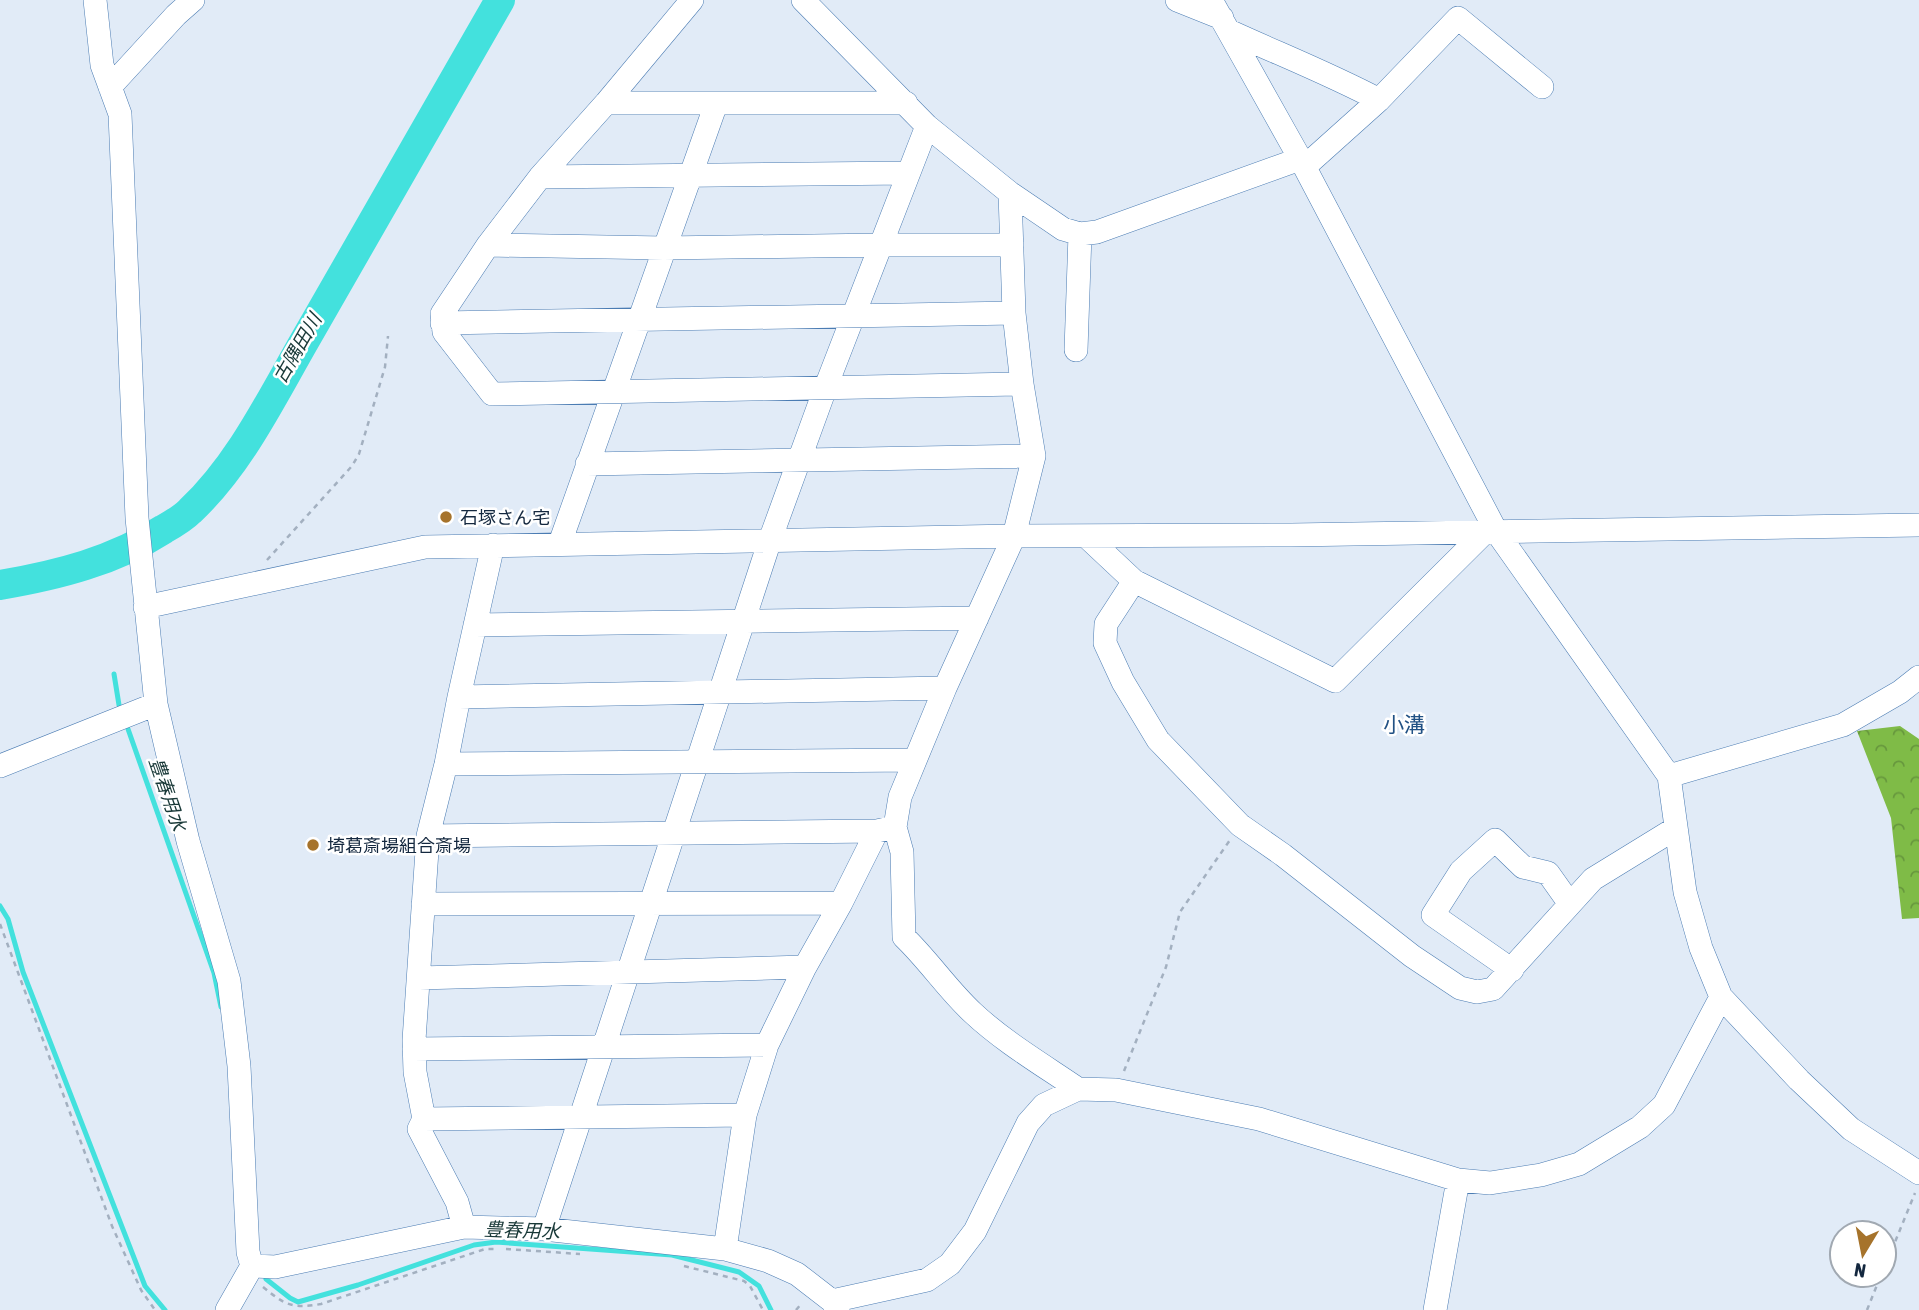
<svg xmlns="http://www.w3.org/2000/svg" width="1919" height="1310" font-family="'Asap Condensed','Noto Sans JP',sans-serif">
  <defs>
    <pattern id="forest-crowns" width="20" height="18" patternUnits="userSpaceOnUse" patternTransform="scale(1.75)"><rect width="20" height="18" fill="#7fbb47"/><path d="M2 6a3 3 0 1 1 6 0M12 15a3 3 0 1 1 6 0" fill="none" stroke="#67983d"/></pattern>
  </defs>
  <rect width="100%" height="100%" fill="#e1ebf7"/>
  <path fill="url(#forest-crowns)" d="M1900 726 1919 739V918L1902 919 1891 818 1857 731Z"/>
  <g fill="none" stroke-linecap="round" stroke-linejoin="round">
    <path stroke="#43e1dd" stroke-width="5" d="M114 674 119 705
      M128 729 214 973 221 1007
      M0 906 8 919 23 972 145 1286 165 1310
      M266 1279 290 1298 298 1302 358 1285 474 1245 496 1242 672 1255 739 1272 759 1286 771 1310"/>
    <path stroke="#43e1dd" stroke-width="30" d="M0 585C58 575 114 561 164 529 173 524 183 518 190 511 240 464 271 399 305 340 371 227 434 113 500 0"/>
    <defs>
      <path id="minor" d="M95 0 102 65 120 114 137 518 156 704 188 841 229 981 239 1066 248 1252 252 1266
        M692 0 606 103 540 177 488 245 442 314 444 332 492 394 1022 384
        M803 0 927 126 1010 193 1063 229 1080 234 1097 232 1300 159
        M1177 0 1222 18
        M1211 0 1303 164 1496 531 1669 776 1685 892 1701 948 1721 997 1799 1080 1851 1129 1919 1173
        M1229 31C1279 54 1330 74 1379 100
        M110 87 176 15 193 0
        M606 103H906
        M1303 164 1311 161 1379 100 1458 18 1542 87
        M540 177 908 173
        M1010 193 1014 313 1022 384 1034 456 1014 536 945 688 900 797 895 827 902 852 904 937C929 961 948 990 973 1013 1004 1042 1043 1065 1078 1089
        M488 245 664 248 881 245H1012
        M442 323 1014 313
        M1076 350 1080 234
        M587 464 1034 456
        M1086 536 1134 581 1335 681 1486 531
        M560 543 716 104
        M1134 581 1106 624 1105 643 1123 682 1158 740 1240 825 1283 855 1412 956 1460 988 1477 992 1493 989 1593 879 1676 828
        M145 607 425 547 1014 536 1291 535 1919 525
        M475 625 977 618
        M459 697 945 688
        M446 764 915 760
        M0 766 156 704
        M1669 776 1843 725 1900 692 1919 677
        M428 836 877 831 895 827
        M423 904 841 903
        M1512 970 1433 915 1461 871 1495 840 1523 867 1548 873 1570 904
        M419 978 805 967
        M414 1049 767 1045
        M424 1119 745 1115
        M464 1227 457 1202 419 1129 424 1119 415 1072 414 1040 428 836 446 764 459 697 493 545
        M544 1229 770 540 825 389 927 126
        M725 1249 745 1115 767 1045 805 967 841 903 877 831
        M252 1266 275 1267 464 1227 544 1229 725 1249 768 1261 797 1274 832 1301 838 1310
        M832 1301 927 1280 950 1264 975 1231 1028 1123 1044 1105 1078 1089 1116 1090 1259 1119 1458 1180 1490 1183 1541 1175 1579 1164 1640 1127 1664 1105 1721 997
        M227 1310 252 1266
        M1435 1310 1458 1180"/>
    </defs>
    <use href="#minor" stroke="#4b7cb3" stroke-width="24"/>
    <path stroke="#a3b0c0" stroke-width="2.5" stroke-dasharray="5 5" stroke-linecap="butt" d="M267 560 352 466 359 454 385 367 388 336
      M0 924 112 1226 141 1290 155 1310
      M1124 1071 1166 967 1180 912 1230 840
      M506 1249 580 1254
      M684 1266 744 1281 750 1286 763 1310
      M1884 1269 1915 1193
      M263 1287C285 1305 292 1309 321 1304L485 1249H496
      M796 1310 802 1303
      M1867 1310 1881 1275"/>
    <use href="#minor" stroke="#fff" stroke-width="23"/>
  </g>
  <g fill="#a6732b" stroke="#fff" stroke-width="2.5">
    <circle cx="446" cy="517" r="7"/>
    <circle cx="313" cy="845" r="7"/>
  </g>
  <g text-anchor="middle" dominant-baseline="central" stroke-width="5" stroke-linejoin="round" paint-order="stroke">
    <g font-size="18" fill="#14283f" stroke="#fff" text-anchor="start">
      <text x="460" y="517">石塚さん宅</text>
      <text x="327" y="845">埼葛斎場組合斎場</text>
    </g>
    <g font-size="19" font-style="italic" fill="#183837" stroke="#fff">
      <text transform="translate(297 348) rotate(-60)">古隅田川</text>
      <text transform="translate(168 794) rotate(71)">豊春用水</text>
      <text transform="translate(522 1230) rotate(2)">豊春用水</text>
    </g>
    <g font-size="21" fill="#215184" stroke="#fff">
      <text x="1404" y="724">小溝</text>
    </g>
  </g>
  <g transform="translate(1863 1254) rotate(190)"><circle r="33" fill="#ffffff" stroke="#a1a9b2" stroke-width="2"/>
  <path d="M0-5L12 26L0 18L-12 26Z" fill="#a6732b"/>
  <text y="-10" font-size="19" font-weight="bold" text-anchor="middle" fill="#14283f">N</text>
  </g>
</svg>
